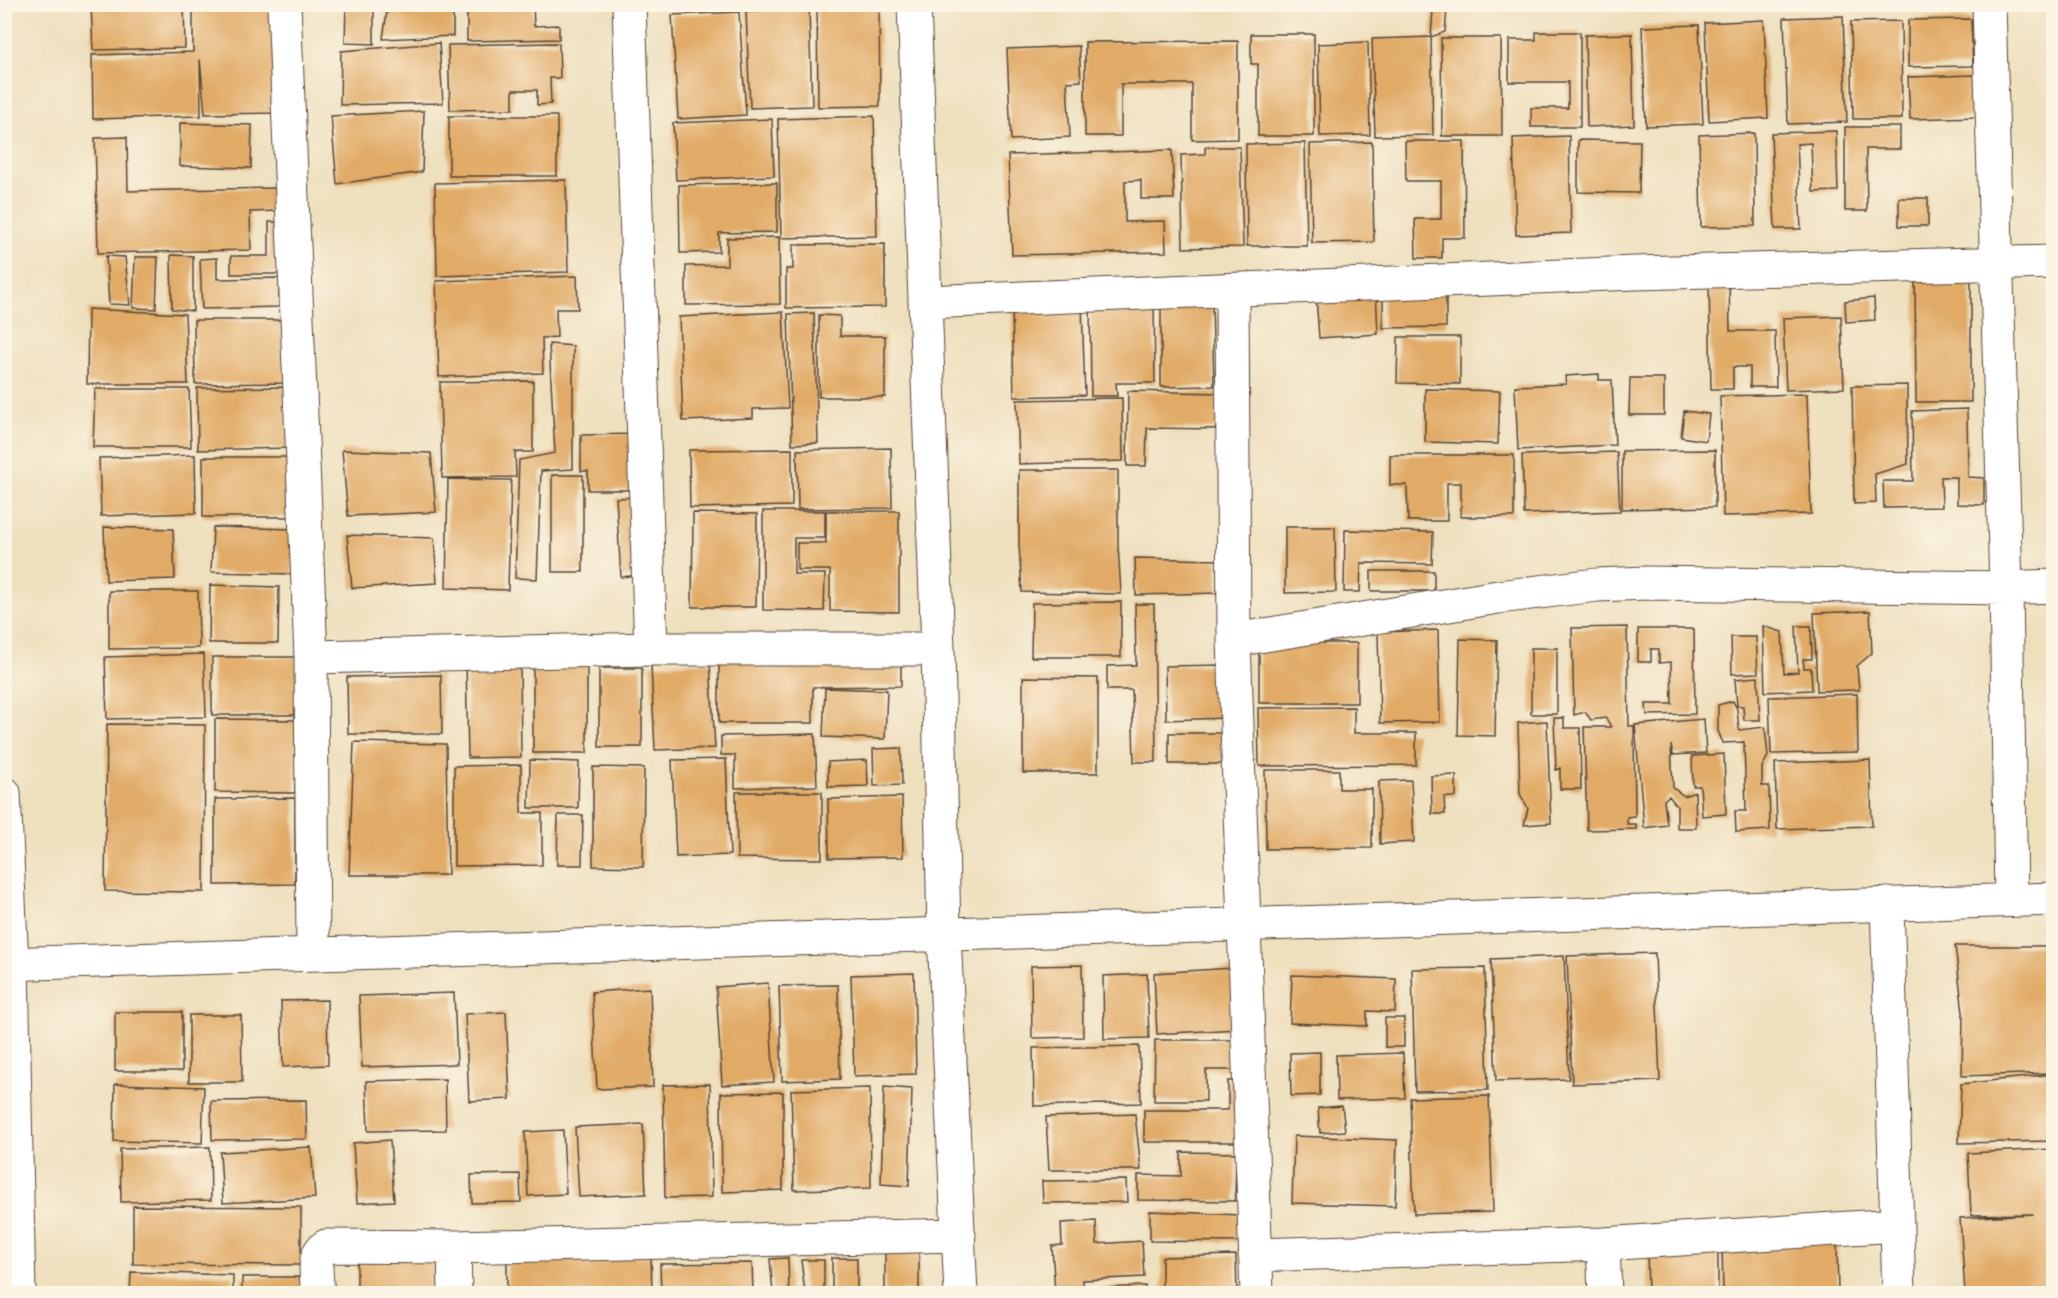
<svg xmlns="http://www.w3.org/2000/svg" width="2058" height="1298" font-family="Cardo,serif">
  <rect width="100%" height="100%" fill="#fcf5e5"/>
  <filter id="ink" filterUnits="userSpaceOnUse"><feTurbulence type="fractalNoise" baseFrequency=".0167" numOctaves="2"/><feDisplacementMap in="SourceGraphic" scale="12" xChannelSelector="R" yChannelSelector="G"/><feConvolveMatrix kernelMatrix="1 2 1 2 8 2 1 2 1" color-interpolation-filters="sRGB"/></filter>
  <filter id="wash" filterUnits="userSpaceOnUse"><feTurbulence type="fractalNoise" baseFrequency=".008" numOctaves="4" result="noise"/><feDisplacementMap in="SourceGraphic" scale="24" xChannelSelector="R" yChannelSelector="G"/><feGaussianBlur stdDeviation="1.35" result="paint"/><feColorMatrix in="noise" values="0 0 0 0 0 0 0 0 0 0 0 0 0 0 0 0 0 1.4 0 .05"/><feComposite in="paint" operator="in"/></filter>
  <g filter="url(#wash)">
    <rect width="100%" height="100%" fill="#eedfbd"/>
    <g id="blocks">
      <path fill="#e1aa66" d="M91 4H184L185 48 93 50Z
        M193 4H278L275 113 205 114 200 59 201 116 93 119 92 55 193 52Z
        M346 4H374V44L345 43Z
        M388 4H453V36L383 39Z
        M467 4H533L534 26 559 25V39L467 41Z
        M879 4 880 106 818 107 817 6Z
        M809 9 812 106 750 108 746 11Z
        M1433 9H1447L1445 32 1431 37Z
        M739 12 746 115 678 119 672 15Z
        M2050 14H2054V95H2052Z
        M1843 16 1847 122 1788 124 1784 18Z
        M1971 19 1973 66 1908 67V20Z
        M1764 20 1768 118 1709 121 1705 23Z
        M1901 21 1902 119H1853L1851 22Z
        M1699 25 1703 124 1646 126 1642 27Z
        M1536 32H1580V127H1531V108H1568V82H1509V40H1536Z
        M1251 34H1314V136H1258V64H1251Z
        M1632 34 1634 125 1587 127 1585 35Z
        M1431 37 1433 135 1375 136 1372 39Z
        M1441 38H1501L1502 136H1442Z
        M1238 41V139L1192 140V84H1121V136H1085V42Z
        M1368 42 1370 135 1320 136 1318 44Z
        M439 43 443 103 340 105 341 51Z
        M559 43 560 78H550L551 104 537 105V90H513V109L450 110 448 45Z
        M1079 46 1081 81 1067 82 1070 137 1011 140 1007 49Z
        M1975 75 1977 117 1910 119 1908 77Z
        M424 111 422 172 337 184 331 116Z
        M449 116H557V176H449Z
        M874 116 877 236 781 238 778 119Z
        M772 119 774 176 676 180 673 123Z
        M180 123 252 125 251 168 180 166Z
        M1845 127H1900V149H1866L1867 211H1845Z
        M1836 131 1838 191 1813 192 1811 143 1797 144 1801 229H1775L1771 133Z
        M1754 133 1755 226 1701 227 1699 135Z
        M1569 136 1571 233 1516 235 1513 138Z
        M127 137 128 191 278 188 279 211 250 212 251 250 98 253 95 138Z
        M1578 140 1640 141 1639 193 1578 192Z
        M1405 141H1464L1465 238H1442V258H1416L1415 219H1441V181H1406Z
        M1372 142 1374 242 1312 243 1310 144Z
        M1305 143 1307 246H1247L1246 144Z
        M1205 147H1240L1243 247 1183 248 1181 155 1205 154Z
        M1172 150 1174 199H1141V180L1125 181V222L1165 221 1166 252 1012 255 1008 155Z
        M566 180 568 272 437 276 435 183Z
        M777 183V232L719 233V252L680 253 679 185Z
        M1899 198H1928V226H1899Z
        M269 222H282L283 274H231V256H269Z
        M779 237 780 304 686 305V266L727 265V238Z
        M885 244V307L786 308V269H793V245Z
        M171 255 193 256V311L172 309Z
        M106 256 125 257 130 305 109 304Z
        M135 257H158L156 309 133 308Z
        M217 258V279L279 278V307L202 309 200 259Z
        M1971 272V402H1916L1915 273Z
        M577 276 578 309H556L557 337 542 338 543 373 439 377 436 281Z
        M1709 282H1729L1730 331H1775L1776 387H1750V367H1733V389H1711Z
        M1383 291H1446V327L1383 328Z
        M1376 292 1378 334 1319 338 1316 296Z
        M1874 298 1875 320 1846 322 1845 301Z
        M1154 299 1155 383H1116L1117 396H1091L1090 300Z
        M1161 301H1212L1214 386 1161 387Z
        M1082 305 1085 395 1014 397 1012 307Z
        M88 309 185 314 188 384H87Z
        M783 312 788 408 753 409V418L683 421 679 317Z
        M814 313 818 443 792 444 788 314Z
        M819 315 840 316V336H885V397H819Z
        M1841 316 1844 388 1786 390 1783 318Z
        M194 320H293V383L195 384Z
        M1398 337H1460V384L1397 383Z
        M549 344 573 346V469L541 471 537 579 515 578 519 460 555 453Z
        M1599 374V380H1612L1615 445 1518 450 1515 386 1566 384 1565 376Z
        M1630 378H1664V415H1629Z
        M533 381V452H515L516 477 442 478 440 382Z
        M1907 385 1908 464 1875 474 1876 503 1854 504 1852 386Z
        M289 387 291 448 198 450 197 388Z
        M95 389H189L191 447H93Z
        M1425 389 1500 391 1498 444 1425 442Z
        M1128 391 1218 393 1217 429 1147 428 1146 466H1127Z
        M1807 394 1811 514 1723 516 1720 396Z
        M1122 398 1123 461 1019 464 1017 400Z
        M1967 409 1968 477 1984 478V505L1957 504V477H1941L1942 507 1884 508 1883 481H1913L1912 411Z
        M1684 411 1709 414 1706 441 1681 437Z
        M639 434 640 490H588V471H581V435Z
        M891 448 892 508 798 509 797 450Z
        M792 449V506L690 508 689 450Z
        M342 450 431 453 436 512 348 516Z
        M1715 450V507L1622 509V451Z
        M1617 452 1620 511 1524 514 1522 455Z
        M195 455 196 513 101 516 99 458Z
        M1390 455H1514V517H1461V483H1447V521H1408L1407 485H1390Z
        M203 457H291V517H203Z
        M1019 470H1118V545L1121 594 1022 592 1019 544Z
        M552 475H583V572H552Z
        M448 479 511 480 508 590 446 588Z
        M637 497 641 575 621 577 616 498Z
        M763 511H825V538H794V574H825L824 611 763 610Z
        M826 511H899V612L830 611V570H797V543H826Z
        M693 513 757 514 756 607H692Z
        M104 527 173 529 175 579 106 581Z
        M213 527 293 529V574L211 572Z
        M1285 527H1335L1336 592 1285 593Z
        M1345 530 1433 532 1432 564 1361 563 1360 592H1344Z
        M347 535 434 538 437 583 352 588Z
        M1135 558 1218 560V593L1136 595Z
        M1371 571H1434V591H1371Z
        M210 585 279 587 278 643H209Z
        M109 591H198L199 648 109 649Z
        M1121 602V657H1031L1032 603Z
        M1135 604H1154L1156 762H1134L1132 690H1107V666L1136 665Z
        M1870 611 1872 653 1857 666 1859 690 1817 691 1814 613Z
        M1763 626 1782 632 1784 673 1798 672 1796 626H1811L1812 659H1803L1804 668H1811L1812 690 1765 692Z
        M1627 627 1629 726H1634L1635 816 1627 817V824H1636V829L1587 830 1584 727H1611L1606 718 1591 720 1585 712 1574 715 1572 628Z
        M1638 629H1694L1695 714 1647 715 1646 704H1672L1671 662 1659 663V649H1651V662H1638Z
        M1438 630 1440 722 1380 723 1378 632Z
        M1731 637H1756L1758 673 1732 674Z
        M1460 639 1497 640 1495 736 1458 735Z
        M1259 643H1357V703H1259Z
        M1531 648H1557V714H1531Z
        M204 654 206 717 107 719 105 657Z
        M212 657H298V715H212Z
        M719 657H901V686L813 687V723H719Z
        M466 660H520L521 757 468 758Z
        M710 662 715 748 655 750 651 665Z
        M533 665H587V753H533Z
        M1225 665 1226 718 1166 720 1165 666Z
        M599 668H642V747H599Z
        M441 675 442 734H348L347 677Z
        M1023 677 1098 678V773H1023Z
        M1758 677 1760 720H1744L1743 706H1737L1735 679Z
        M825 688 887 690 885 739 823 737Z
        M1857 694 1858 752 1771 754 1769 697Z
        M1733 701 1737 709 1739 730 1765 727 1768 756 1762 767V786H1769L1770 830 1736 832 1735 811H1746L1744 742 1723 743 1718 731V705Z
        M1354 707V733H1416V765L1259 766 1258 708Z
        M1554 718H1564V728H1580L1581 789H1560V768L1556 770Z
        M215 719 297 720 295 793 215 792Z
        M1704 719 1706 753 1673 755 1671 745 1673 788 1684 796 1695 792 1696 828H1677V806L1669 796 1664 800 1667 825 1644 828 1635 725Z
        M1547 721 1551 823 1524 825 1528 808 1520 794 1518 723Z
        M107 724 205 725 204 892 105 891Z
        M1169 733H1222V764H1169Z
        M815 734 817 786 735 788V755H721V736Z
        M354 742 446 744 448 875H349Z
        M901 748 902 785 874 786 873 749Z
        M1724 754 1726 814 1702 816 1700 786H1693L1692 756Z
        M726 759 730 855 676 857 672 760Z
        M530 760 579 762 578 808H529Z
        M867 760 868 786 828 787V762Z
        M1870 760 1872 826 1777 829 1775 763Z
        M521 765V813H542V865L454 866V766Z
        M593 767 644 768 643 867 593 866Z
        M1265 770H1339V789H1372V848L1266 849Z
        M1456 775V797H1444L1445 814H1432L1431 776Z
        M1411 780 1414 842 1380 844 1379 781Z
        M736 792H822V859L737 858Z
        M902 797 903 857 829 858 828 799Z
        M295 798V884L215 885V799Z
        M558 815H583L582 865H557Z
        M1955 946H2054V1073L1962 1076 1963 1012Z
        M1655 953 1660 1081 1572 1084 1567 956Z
        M1564 956 1569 1079 1496 1081 1491 959Z
        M1082 965 1083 1037 1032 1038 1031 966Z
        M1233 968 1236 1029 1157 1034 1154 973Z
        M1485 968 1488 1090 1415 1091 1412 969Z
        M914 973 916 1074 854 1076 851 975Z
        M1147 974 1149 1038 1104 1039 1103 976Z
        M1292 975 1396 979 1395 1012 1367 1011V1026L1290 1023Z
        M768 983 774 1082 722 1085 716 987Z
        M838 985 840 1079 782 1081 779 986Z
        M650 988 653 1087 597 1089 592 992Z
        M454 993 457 1064 362 1067 359 996Z
        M327 1000 328 1065 283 1067 281 1001Z
        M115 1012H182V1071H115Z
        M506 1012 510 1099 469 1101 465 1014Z
        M189 1015H241L242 1082H189Z
        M1385 1018H1404V1047H1385Z
        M1155 1040H1238V1070H1206V1101H1154Z
        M1139 1046 1141 1103 1034 1106 1033 1048Z
        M1320 1052V1095L1291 1096 1290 1053Z
        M1403 1053 1405 1098 1337 1100 1336 1055Z
        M2054 1074V1141L1959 1143 1961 1084Z
        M445 1079 446 1130 368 1131 366 1081Z
        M1228 1081H1247V1142H1144V1110H1228Z
        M115 1084 204 1087 202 1143 114 1141Z
        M710 1084 712 1197 665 1198 663 1085Z
        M884 1087 912 1089 909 1186 881 1184Z
        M870 1088 871 1188 794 1190 791 1090Z
        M783 1092V1190L722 1192 721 1093Z
        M1489 1096 1493 1212 1414 1214 1410 1098Z
        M306 1100 307 1139 212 1140 211 1101Z
        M1342 1106 1345 1131 1320 1133 1318 1108Z
        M1135 1114 1141 1170H1049L1046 1117Z
        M643 1124 646 1194 579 1197 575 1127Z
        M563 1130 566 1194 528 1196 525 1132Z
        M1294 1136 1397 1140 1395 1206 1292 1203Z
        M390 1140 394 1201 357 1203 353 1143Z
        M210 1147 211 1200 121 1202 120 1149Z
        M311 1147 315 1198 223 1203 220 1152Z
        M2054 1149V1293H1965L1960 1218 2033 1214 1971 1215 1968 1153Z
        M1181 1152 1236 1153 1235 1201 1138 1200V1175L1181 1176Z
        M520 1174 521 1202 472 1203 471 1175Z
        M1126 1180 1127 1202 1043 1203 1042 1181Z
        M133 1206 301 1207V1265L133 1264Z
        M1150 1211 1240 1215V1242L1150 1241Z
        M1096 1221 1097 1244 1142 1241 1144 1277 1083 1280V1289L1145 1286 1146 1293H1055L1052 1246 1062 1245 1061 1223Z
        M1837 1244 1838 1293H1723L1722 1245Z
        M1718 1246V1293H1648L1647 1249Z
        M885 1250H919V1291H885Z
        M440 1254 441 1293H357V1256Z
        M507 1254 651 1256 652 1293H507Z
        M1236 1255 1237 1293H1162V1257Z
        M788 1258 789 1293H773L770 1259Z
        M832 1258H857V1293H832Z
        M801 1260H824V1293H805Z
        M752 1263 753 1293H661L660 1264Z
        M131 1272 233 1275V1293H130Z
        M242 1277H313L312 1293H242Z"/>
    </g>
  </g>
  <g filter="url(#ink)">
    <use href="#blocks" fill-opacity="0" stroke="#564536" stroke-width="1.5"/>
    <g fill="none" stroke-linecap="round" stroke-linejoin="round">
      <defs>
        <path id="minor" d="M284 4 311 657 313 954
          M629 4 651 649
          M914 4 938 649 944 934 961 1294
          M1989 4 2006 588 2011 900
          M1232 290 1234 640 1257 1294
          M925 302 1635 273 2054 262
          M1234 640 1498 597 1597 585 1647 583 2006 588 2054 586
          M311 657 651 649H938
          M1887 904 1899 1294
          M4 964 2054 899
          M1603 1244 1605 1294
          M454 1247 455 1294
          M1255 1255 1603 1244 1897 1225
          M318 1294C317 1278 311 1255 326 1246L454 1247 959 1235"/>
        <path id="highway" d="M4 793 12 964 19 1294"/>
      </defs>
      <use href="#minor" stroke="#564536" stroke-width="35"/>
      <use href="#highway" stroke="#564536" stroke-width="35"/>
      <use href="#minor" stroke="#fff" stroke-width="33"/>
      <use href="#highway" stroke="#fff" stroke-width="33"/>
    </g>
  </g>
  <rect width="2058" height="1298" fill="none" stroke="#fcf5e5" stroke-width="24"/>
</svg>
